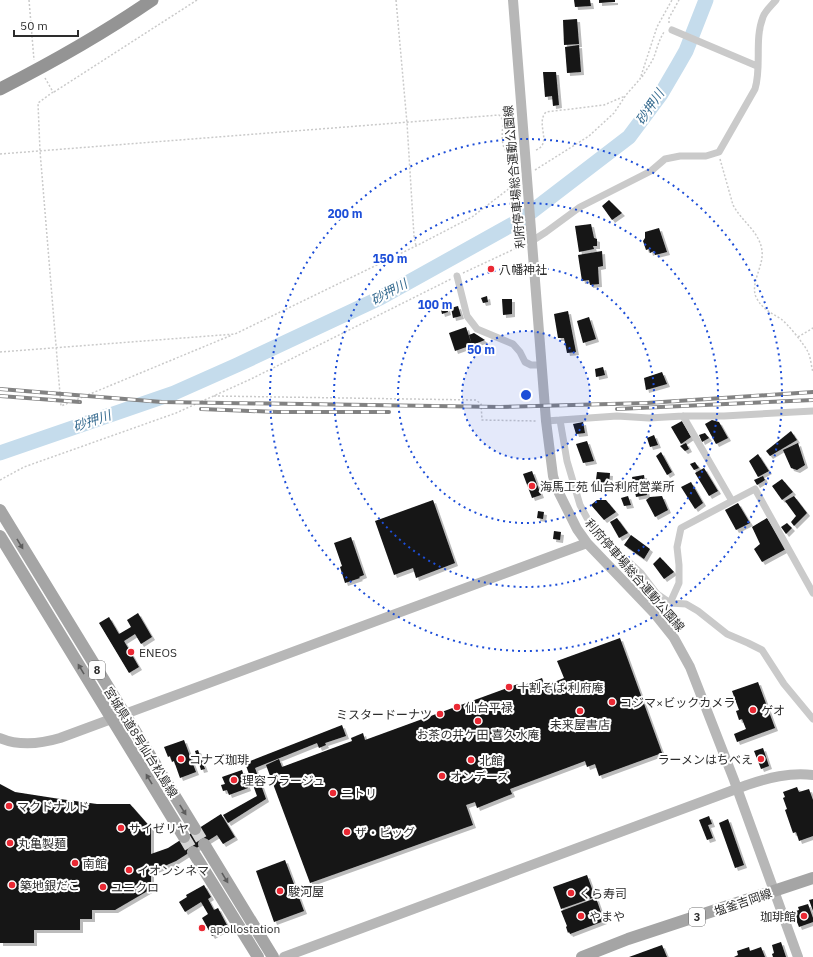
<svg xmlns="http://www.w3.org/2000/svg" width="813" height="957" font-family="'IBM Plex Sans','Noto Sans JP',sans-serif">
  <defs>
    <filter id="shadow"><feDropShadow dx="3" dy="3" stdDeviation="0" flood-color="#0004"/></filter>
  </defs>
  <rect width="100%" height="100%" fill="#fff"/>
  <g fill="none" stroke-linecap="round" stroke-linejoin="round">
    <path stroke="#c5dcec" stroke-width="15" d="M0 453 174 393 237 365 380 298 522 219 629 137 661 94 678 65 686 51 706 0"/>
  </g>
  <path fill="#141414" filter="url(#shadow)" d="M574 0H590L591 6 575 7Z
    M599 0H615V2L599 3Z
    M577 19 579 44 564 45 563 20Z
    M579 45 581 72 567 73 565 47Z
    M543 72H556L559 105 553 106 552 96 545 97Z
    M609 200 622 213 612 220 602 206Z
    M591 224 594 238 597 239V246H593L594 249 579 252 575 226Z
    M659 228 667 252 655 255 654 251 650 253 649 249 646 250 643 241 645 238V232Z
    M602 251 603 266 598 267 599 284 590 285 589 280 582 281 578 255Z
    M487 296 488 302 483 303 481 298Z
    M502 299H512V314L503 315Z
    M458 306 461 316 453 318 451 308Z
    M447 308 448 312 442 314 441 310Z
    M568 311 576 352 567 353 564 338H558L554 314Z
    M589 317 596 339 583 343 577 321Z
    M466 327 472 345 455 351 449 333Z
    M474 333 485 340 472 345 469 335Z
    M603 367 605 375 596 377 595 369Z
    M662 372 667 384 646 390 644 378Z
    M712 420 719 422 728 438 716 444 705 424Z
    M682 421 691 437 681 444 671 427Z
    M583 422 585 433 576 434 573 424Z
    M791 431 797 440 770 456 766 451Z
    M705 433 709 438 702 442 699 435Z
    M654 435 658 445 650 447 647 438Z
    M587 441 594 461 583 463 576 444Z
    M686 443 689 449 685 451 680 446Z
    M798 443 805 465 797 470 791 468 783 450Z
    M661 452 672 472 667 475 656 456Z
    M758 454 769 471 758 477 749 461Z
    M695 462 699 468 694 470 690 464Z
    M704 468 718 491 709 496 695 473Z
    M532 471 541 495 532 498 523 474Z
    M597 472 610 473 609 485 604 484 603 488 595 487Z
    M644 475 647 495 636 497 632 477Z
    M763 476 765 480 757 485 754 480Z
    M782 479 793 492 782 500 772 486Z
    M691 482 703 503 695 509 681 487Z
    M628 496 631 505 624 506 621 498Z
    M662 496 668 510 655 517 646 500 650 497Z
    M794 496 807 513 794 526 791 522 796 516 785 501Z
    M433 500 455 563 416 578 413 568 394 575 375 521Z
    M597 500H606L616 512 604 520 591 505Z
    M738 503 750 523 736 530 725 510Z
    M538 511 544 512 543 519 537 518Z
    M617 518 628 533 619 538 610 522Z
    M767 518 786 549 762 562 754 549 760 544 752 527Z
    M787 523 792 528 786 534 781 527Z
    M554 531 561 532 560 540 553 539Z
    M631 535 650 549 644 559 624 545Z
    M351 537 364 575 359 577 360 578 345 583 340 567 342 566 334 543Z
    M660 557 674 572 664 579 653 564Z
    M138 613 152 637 141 644 135 634 124 641 139 667 129 673 99 623 109 617 119 634 131 627 127 620Z
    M620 638 662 753 599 776 595 764 587 767 585 761 510 789 512 794 477 808 475 802 466 805 473 825 310 883 266 765 279 759 282 767 352 741 351 738 363 733 365 740 518 684 519 687 542 678 545 686 564 678 557 661Z
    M758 682 775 728 737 742 734 734 746 729 742 719 739 720 736 711 739 710 732 691Z
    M342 725 346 736 325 743 326 745 319 748 317 743 255 768 266 799 228 823 223 815 257 796 245 763Z
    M184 740 196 772 180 778 174 761 172 762 170 756 168 757 164 747Z
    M763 748 769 766 761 769 754 751Z
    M198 750 205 769 201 770 195 751Z
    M242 770 248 788 229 795 227 790 223 791 221 785 225 784 222 777Z
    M0 784 15 792 60 799 97 804H130L151 828V854L168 848 221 814 235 837 223 844 217 835 176 861 151 872V889L115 910H92V919H80V930H34V943H0Z
    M797 787 799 792 809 789 813 800V836L799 841 796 832 793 833 785 810 787 809 783 798 785 797 783 792Z
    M709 816 712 824 708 825 713 838 707 840 699 820Z
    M728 819 744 865 735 868 719 823Z
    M285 860 304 911 274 922 256 871Z
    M587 875 595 897 561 909 553 887Z
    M204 885 211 897 208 899 214 910 218 908 228 927 212 936 202 918 208 914 201 902 185 912 179 902 187 897 186 895Z
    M596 898 604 921 570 934 569 932 568 933 566 927 567 926 561 911Z
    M813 899V911L809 900Z
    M808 904 813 918V922L799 927 793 912 799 910 798 907Z
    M781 942 786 957H773L772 954 774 953 772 945Z
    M662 945 667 957H629Z
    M749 947 750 951 761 947 765 957H734L738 955 737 951Z"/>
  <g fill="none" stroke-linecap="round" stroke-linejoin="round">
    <path stroke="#d5d5d5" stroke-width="12" stroke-dasharray="12 6" stroke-linecap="butt" d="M195 829 204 844
      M184 837 193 852"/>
    <path stroke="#cacaca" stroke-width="1.5" stroke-dasharray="2 2" stroke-linecap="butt" d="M29 0 34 60
      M396 0 407 123 414 236 416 246
      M669 23V18L679 0
      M642 77C646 70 651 64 654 57 657 48 659 40 664 32
      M45 78 53 92 38 103 40 151 61 406 232 335
      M54 92 197 0
      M536 150C553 143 535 124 546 112L604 105 625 96
      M0 154 499 115 503 120C503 130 499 148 509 153H513
      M720 159 733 205C742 222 760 232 762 251 764 266 750 283 756 297 762 309 770 312 781 319 787 323 804 344 808 352 811 358 811 366 813 372
      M535 170 589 136 614 113 626 95 640 79 657 27 672 0
      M463 273 523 245
      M798 337 813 328
      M0 352 235 334 416 246 472 217 519 181
      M214 396 476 400 481 404 482 420 537 421
      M0 480 24 467 176 413 251 379 451 279"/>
    <path stroke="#cacaca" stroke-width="7" d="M672 30 757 66
      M532 241 546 232 580 207 651 171 665 159 680 156H706L719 152 755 89C762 66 754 40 763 17 765 11 772 5 776 0
      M457 276 467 316 477 329 513 344 520 352 525 362 531 365H542
      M683 416 732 501 755 489 813 593
      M560 420 567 461 580 505 587 518 613 551 630 563 641 573 657 594 670 603 686 604 698 611 727 634 748 643 762 650 784 684 813 719
      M546 421 617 416 649 418 683 416H724L813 411
      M654 613 670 603 679 583V565L677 547 681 528 732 501"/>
    <path stroke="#b7b7b7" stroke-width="10" d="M513 0 546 421 553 476 557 489 577 529 587 543 654 613 674 638 690 667 734 780 798 957
      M0 738C19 746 40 744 60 738L587 543
      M284 957 747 785C768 778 790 772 813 775"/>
    <path stroke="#a5a5a5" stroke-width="12" d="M0 510 195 829
      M0 536 184 837
      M204 844 273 957
      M193 852 258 957
      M582 957 628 939 813 878"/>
    <defs>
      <path id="rail" d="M0 389 162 402 500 407 647 403 813 392
        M0 396 80 402
        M201 409 278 412H389
        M617 409 813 400"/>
    </defs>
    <use href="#rail" stroke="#828282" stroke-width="4"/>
    <use href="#rail" stroke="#fff" stroke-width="2.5" stroke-dasharray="8" stroke-linecap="butt"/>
    <path stroke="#949494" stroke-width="13" d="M0 89C53 62 104 33 152 0"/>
  </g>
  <defs><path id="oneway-solid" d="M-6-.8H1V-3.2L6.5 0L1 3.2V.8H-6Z"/></defs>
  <g fill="#5d5d5d">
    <use href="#oneway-solid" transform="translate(20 544) rotate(59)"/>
    <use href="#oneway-solid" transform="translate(81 669) rotate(-121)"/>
    <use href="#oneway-solid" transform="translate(149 779) rotate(-121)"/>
    <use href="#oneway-solid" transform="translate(183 810) rotate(58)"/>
    <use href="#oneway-solid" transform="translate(225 878) rotate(59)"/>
  </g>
  <circle cx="526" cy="395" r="64" fill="#1d4ed8" fill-opacity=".12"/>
  <g fill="none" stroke="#1d4ed8" stroke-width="2" stroke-dasharray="2 4">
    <circle cx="526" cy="395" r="64"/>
    <circle cx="526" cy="395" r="128"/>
    <circle cx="526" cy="395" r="192"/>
    <circle cx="526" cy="395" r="256"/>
  </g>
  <g fill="#ea2934" stroke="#fff" stroke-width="1.5">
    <circle cx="491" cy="269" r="4"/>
    <circle cx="532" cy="486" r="4"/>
    <circle cx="131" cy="652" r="4"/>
    <circle cx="509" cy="687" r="4"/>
    <circle cx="612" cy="702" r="4"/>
    <circle cx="457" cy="707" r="4"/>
    <circle cx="753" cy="710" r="4"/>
    <circle cx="580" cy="711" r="4"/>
    <circle cx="440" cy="714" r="4"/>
    <circle cx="478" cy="721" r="4"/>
    <circle cx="181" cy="759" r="4"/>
    <circle cx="761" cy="759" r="4"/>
    <circle cx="471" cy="760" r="4"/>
    <circle cx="442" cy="776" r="4"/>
    <circle cx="234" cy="780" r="4"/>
    <circle cx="333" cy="793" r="4"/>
    <circle cx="9" cy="806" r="4"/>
    <circle cx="121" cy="828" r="4"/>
    <circle cx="347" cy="832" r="4"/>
    <circle cx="10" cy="843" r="4"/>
    <circle cx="75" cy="863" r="4"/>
    <circle cx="129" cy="870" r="4"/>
    <circle cx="12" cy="885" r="4"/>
    <circle cx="103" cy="887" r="4"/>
    <circle cx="280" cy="891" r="4"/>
    <circle cx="571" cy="893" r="4"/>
    <circle cx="581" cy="916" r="4"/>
    <circle cx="804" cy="916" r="4"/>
    <circle cx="202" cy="928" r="4"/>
  </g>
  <g text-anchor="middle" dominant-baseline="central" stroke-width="4" stroke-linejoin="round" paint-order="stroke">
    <g fill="#fff" stroke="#6c6c6c" stroke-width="1">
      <rect x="89" y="661" width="16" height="18" rx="3"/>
      <rect x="689" y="908" width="16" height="18" rx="3"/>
    </g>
    <g font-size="11" font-weight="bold" fill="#2d2d2d">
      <text x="97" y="670">8</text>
      <text x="697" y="917">3</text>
    </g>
    <g font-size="12" fill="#2d2d2d" stroke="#fff">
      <text transform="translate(514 177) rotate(-95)">利府停車場総合運動公園線</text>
      <text transform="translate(635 575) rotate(49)">利府停車場総合運動公園線</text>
      <text transform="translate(141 742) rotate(58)">宮城県道8号仙台松島線</text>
      <text transform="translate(743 902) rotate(-19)">塩釜吉岡線</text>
    </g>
    <g font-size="12" fill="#2d2d2d" stroke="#fff" text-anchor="start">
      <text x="499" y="269">八幡神社</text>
      <text x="540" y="486">海馬工苑 仙台利府営業所</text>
      <text x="139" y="652">ENEOS</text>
      <text x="517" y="687">十割そば 利府庵</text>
      <text x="620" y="702">コジマ×ビックカメラ</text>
      <text x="465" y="707">仙台平禄</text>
      <text x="761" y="710">ゲオ</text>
      <text x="432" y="714" text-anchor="end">ミスタードーナツ</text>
      <text x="580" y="724" text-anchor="middle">未来屋書店</text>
      <text x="478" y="734" text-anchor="middle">お茶の井ケ田 喜久水庵</text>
      <text x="189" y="759">コナズ珈琲</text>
      <text x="753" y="759" text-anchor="end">ラーメンはちべえ</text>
      <text x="479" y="760">北館</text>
      <text x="450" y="776">オンデーズ</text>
      <text x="242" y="780">理容ブラージュ</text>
      <text x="341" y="793">ニトリ</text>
      <text x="17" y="806">マクドナルド</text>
      <text x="129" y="828">サイゼリヤ</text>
      <text x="355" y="832">ザ・ビッグ</text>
      <text x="18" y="843">丸亀製麺</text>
      <text x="83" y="863">南館</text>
      <text x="137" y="870">イオンシネマ</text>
      <text x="20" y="885">築地銀だこ</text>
      <text x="111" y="887">ユニクロ</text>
      <text x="288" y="891">駿河屋</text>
      <text x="579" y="893">くら寿司</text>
      <text x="589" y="916">やまや</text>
      <text x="796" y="916" text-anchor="end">珈琲館</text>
      <text x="210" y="928">apollostation</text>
    </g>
    <g font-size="13" font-style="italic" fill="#396d91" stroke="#fff">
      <text transform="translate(650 107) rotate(-56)">砂押川</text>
      <text transform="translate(389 292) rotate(-28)">砂押川</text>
      <text transform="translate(92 421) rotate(-19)">砂押川</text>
    </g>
  </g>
  <circle cx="526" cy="395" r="6" fill="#1d4ed8" stroke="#fff" stroke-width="2"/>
  <g font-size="12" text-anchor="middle" font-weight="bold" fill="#1d4ed8" stroke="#fff" stroke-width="4" stroke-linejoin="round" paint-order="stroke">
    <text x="345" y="218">200 m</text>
    <text x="390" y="263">150 m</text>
    <text x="435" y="309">100 m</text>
    <text x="481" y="354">50 m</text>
  </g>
  <path d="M14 30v6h64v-6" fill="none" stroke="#2d2d2d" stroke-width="2"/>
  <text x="20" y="30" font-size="12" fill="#2d2d2d" stroke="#ffffff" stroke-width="3" paint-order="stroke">50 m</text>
</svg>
